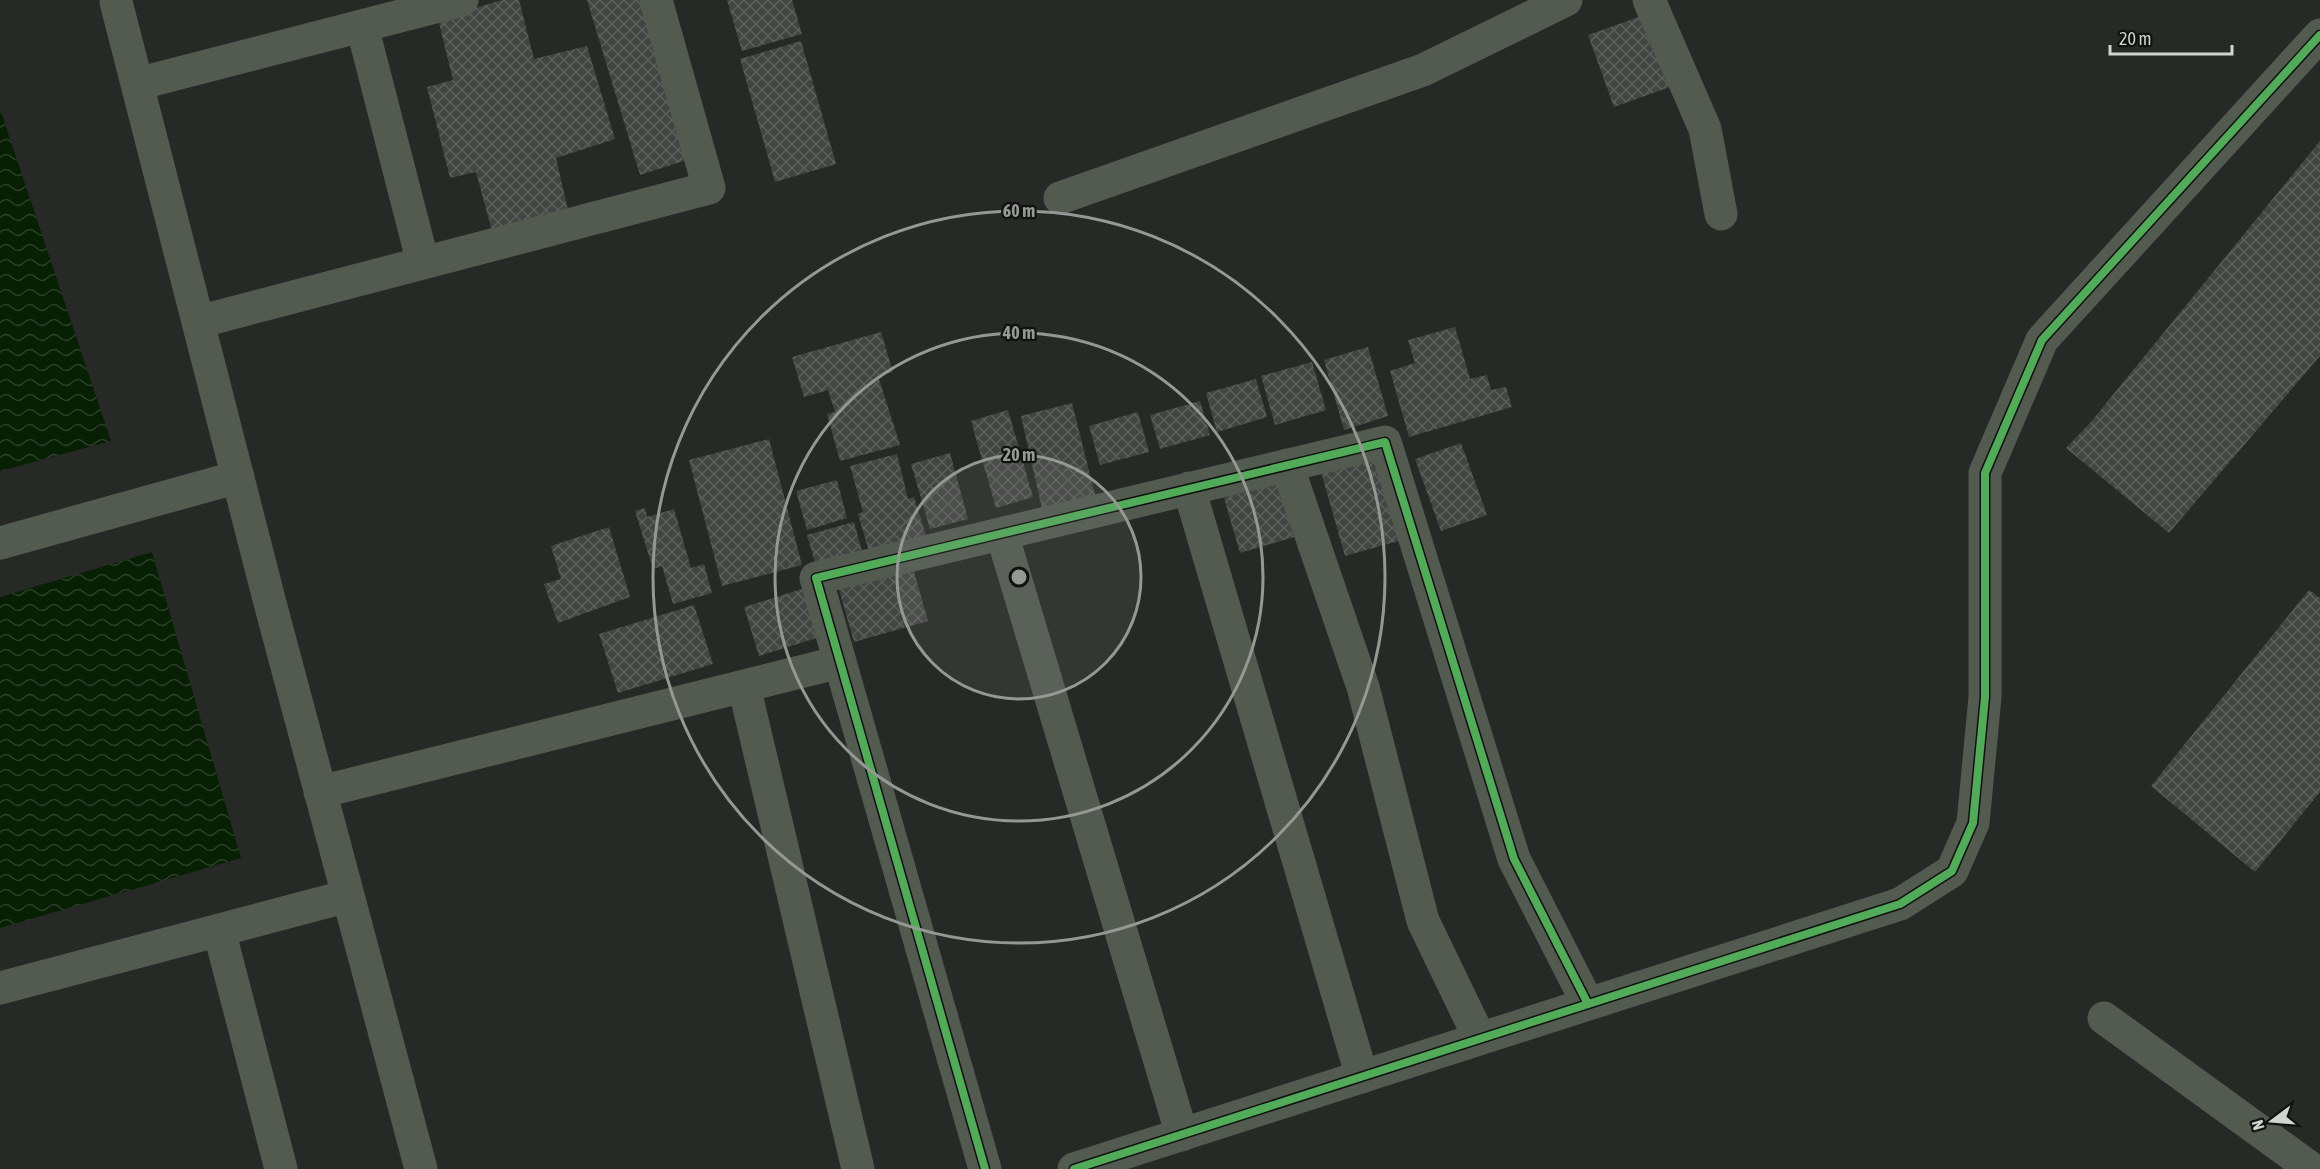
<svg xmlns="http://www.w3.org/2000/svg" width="2320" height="1169" font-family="'Asap Condensed',sans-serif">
  <defs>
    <pattern id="water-waves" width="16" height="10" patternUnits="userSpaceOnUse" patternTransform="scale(1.5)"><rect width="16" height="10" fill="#071f03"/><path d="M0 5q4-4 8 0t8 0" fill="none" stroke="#2a3f27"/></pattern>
    <pattern id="building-cross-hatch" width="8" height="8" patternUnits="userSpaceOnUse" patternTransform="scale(1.5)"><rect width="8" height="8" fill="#434543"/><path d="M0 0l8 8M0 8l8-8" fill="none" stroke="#5d5f5d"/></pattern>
  </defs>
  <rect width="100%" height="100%" fill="#272926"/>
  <path fill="url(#water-waves)" d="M0 109 111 441 0 471Z
    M152 552 241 858 0 928V597Z"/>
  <path fill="url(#building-cross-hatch)" d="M502 0H519L534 59 587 46 615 139 556 158 568 210 492 231 476 172 450 178 427 87 453 80 438 19Z
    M587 0H649L696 157 640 175Z
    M727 0H792L802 34 742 51Z
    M1647 14 1673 86 1614 107 1588 35Z
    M801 41 836 164 775 182 740 59Z
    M2320 141V356L2169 533 2066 448 2090 423Z
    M1455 327 1470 379 1487 375 1491 390 1506 387 1512 407 1409 437 1390 371 1415 363 1408 340Z
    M881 332 893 372 878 376 900 445 840 461 827 414 835 412 828 390 804 397 792 357Z
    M1368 347 1388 416 1344 430 1324 360Z
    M1312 362 1326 410 1275 425 1261 376Z
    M1256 379 1267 417 1217 432 1206 393Z
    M1200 401 1210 435 1160 449 1150 415Z
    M1072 403 1096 499 1043 513 1021 416Z
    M1008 410 1033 497 996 508 971 421Z
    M1138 412 1149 452 1100 465 1089 426Z
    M769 439 802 565 722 586 689 460Z
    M1461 443 1487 515 1441 531 1415 459Z
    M950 453 968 519 930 529 911 464Z
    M897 454 908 499 914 497 926 536 869 552 858 514 863 512 850 466Z
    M1378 455 1402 540 1345 556 1321 472Z
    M837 480 847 518 807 530 796 491Z
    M1285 480 1301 535 1240 553 1224 498Z
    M645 508 647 517 674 509 691 568 704 564 712 593 673 604 662 566 653 569 635 511Z
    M854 522 863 555 817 569 807 535Z
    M609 527 630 597 558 623 544 584 561 579 551 546Z
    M910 558 928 621 854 642 836 579Z
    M808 587 823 636 759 656 744 607Z
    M2309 590 2320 598V792L2255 872 2151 786Z
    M694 605 713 664 618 693 599 634Z"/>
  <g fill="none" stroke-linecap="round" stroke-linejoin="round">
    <path stroke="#535a50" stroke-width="33" d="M1649 0 1705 129 1721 214
      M116 2 270 603 421 1169
      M362 26 423 263
      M137 84 462 0
      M1060 198 1423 70 1566 0
      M198 322 709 188 656 0
      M1287 465 1363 687 1423 921 1480 1039
      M1189 488 1362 1077
      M1002 534 1182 1135
      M0 543 238 477
      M744 686 858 1169
      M320 792 840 662
      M219 930 281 1169
      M0 988 348 896
      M2104 1018 2312 1169
      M985 1169 816 578 1385 442 1514 859 1588 1004
      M1074 1169 1900 904 1952 871 1973 823 1985 697V473L2042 340 2320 35"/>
    <defs>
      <path id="cycleway" d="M985 1169 816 578 1385 442 1514 859 1588 1004
        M1074 1169 1900 904 1952 871 1973 823 1985 697V473L2042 340 2320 35"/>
    </defs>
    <use href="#cycleway" stroke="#101210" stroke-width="11"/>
    <use href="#cycleway" stroke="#51ab58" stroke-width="8"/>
  </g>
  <circle cx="1019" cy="577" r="122" fill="#969895" fill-opacity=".12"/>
  <g fill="none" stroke="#969895" stroke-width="3">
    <circle cx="1019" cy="577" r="122"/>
    <circle cx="1019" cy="577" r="244"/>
    <circle cx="1019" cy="577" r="366"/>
  </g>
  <circle cx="1019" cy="577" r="9" fill="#969895" stroke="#101210" stroke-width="3"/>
  <g font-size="18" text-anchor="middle" font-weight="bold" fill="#969895" stroke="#101210" stroke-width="4.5" stroke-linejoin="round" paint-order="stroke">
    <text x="1019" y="217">60 m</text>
    <text x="1019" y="339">40 m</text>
    <text x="1019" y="461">20 m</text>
  </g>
  <g transform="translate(2272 1121) rotate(254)" stroke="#101210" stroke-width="4.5" paint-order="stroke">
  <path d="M0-4.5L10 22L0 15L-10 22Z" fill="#d1d4d1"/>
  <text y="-9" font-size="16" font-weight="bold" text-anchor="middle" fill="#d1d4d1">N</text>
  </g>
  <path d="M2110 45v9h122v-9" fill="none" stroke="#d1d4d1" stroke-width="3"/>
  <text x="2119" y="45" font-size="18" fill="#d1d4d1" stroke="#101210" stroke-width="4.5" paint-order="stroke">20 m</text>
</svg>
